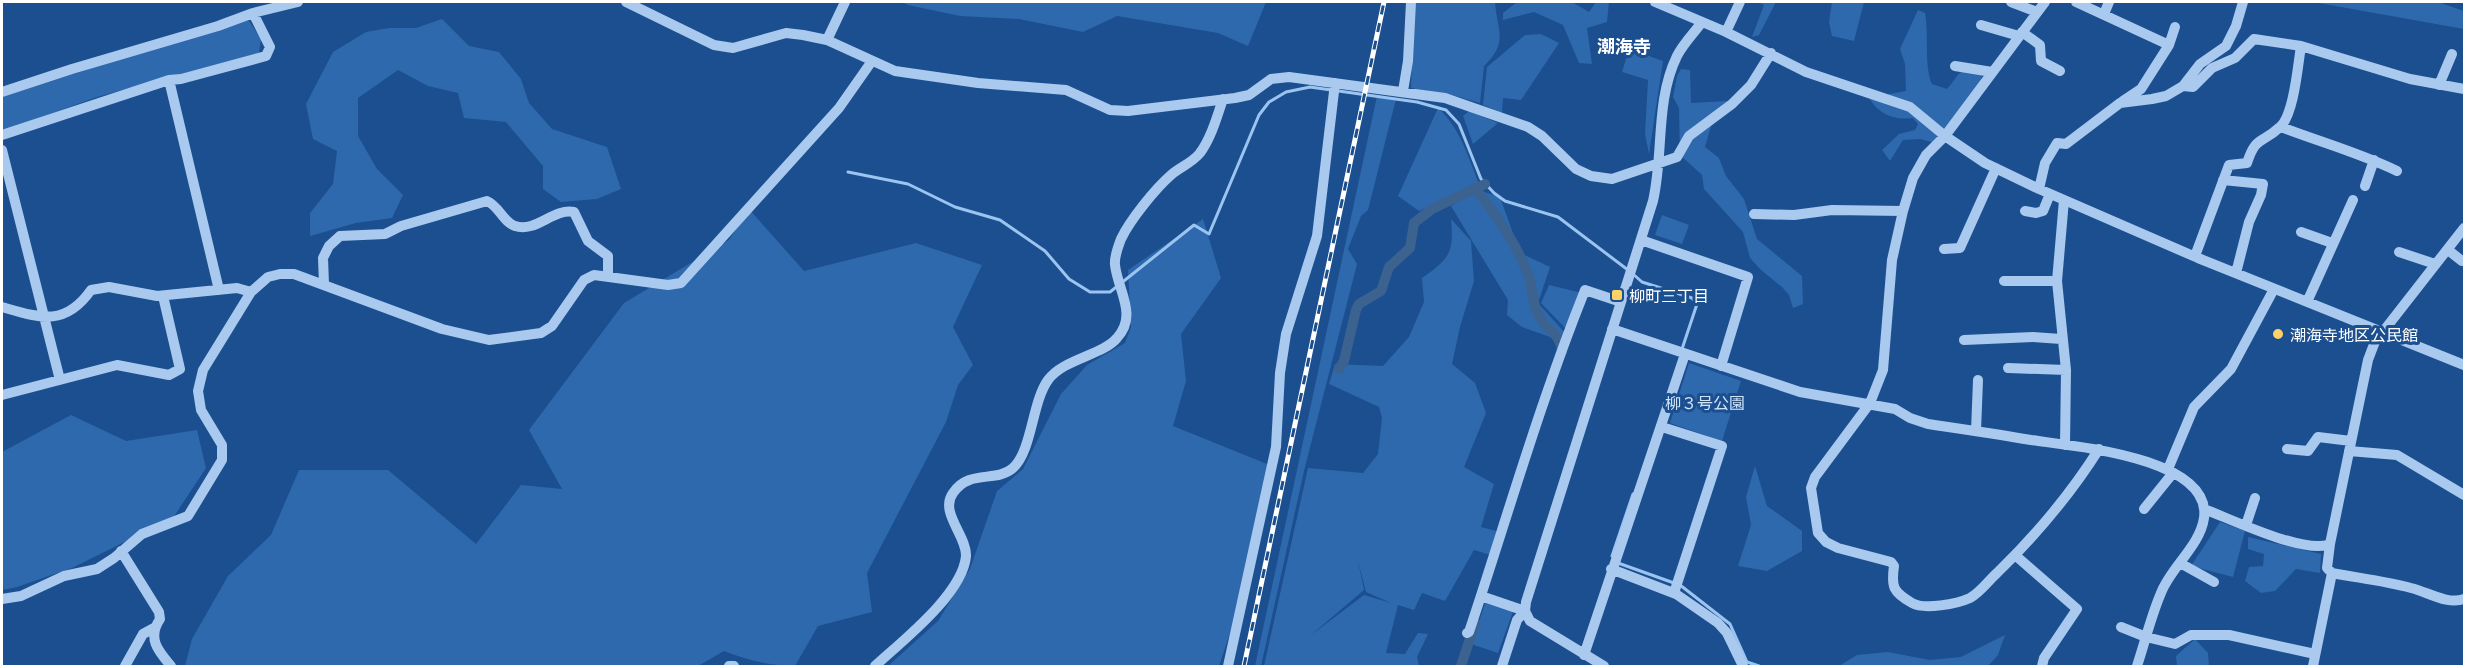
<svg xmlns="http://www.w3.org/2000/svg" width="2466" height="668" font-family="Lato,'Noto Sans JP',sans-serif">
  <rect width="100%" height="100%" fill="#1b4f8f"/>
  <path fill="#2e69ad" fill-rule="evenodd" d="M902 2H1266L1248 46 1218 33 1117 16 1083 32 1019 19 960 16 908 5Z
    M1414 2H1495C1497 31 1509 42 1484 66L1480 103 1452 95 1411 88Z
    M1517 2H1572L1589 12 1596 2H1609L1607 22 1587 28 1592 64 1579 63 1563 25 1534 12 1503 20V13Z
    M1758 2H1776L1759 35 1752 37 1764 5Z
    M1832 2H1864L1854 41 1832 36 1829 22Z
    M2313 2H2438L2464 11V29Z
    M1918 10 1925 13C1929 34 1924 67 1932 84L1947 89C1961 74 1955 69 1979 71L1982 76 1977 89 1935 143 1920 139 1903 140 1890 161 1882 150 1899 134 1915 130 1918 124 1913 118C1893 121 1876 113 1867 94L1884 95 1906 91 1905 64 1900 49Z
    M247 18 261 39 259 53 97 97 2 131V97Z
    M442 19 469 46 499 52 521 79 529 103 552 129 607 147 621 189 597 199 561 202 543 189V166L506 122 464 118 458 93 428 86 398 70 358 98V136L377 169 403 195 392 218 356 223 310 236V213L333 184 337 151 313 139 306 104 333 52 366 32 389 28H416Z
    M1541 34 1559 43 1521 100 1503 98 1502 113 1483 105 1487 67 1525 35Z
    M1629 49 1663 61 1649 154 1645 134 1648 80 1622 72Z
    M1681 69 1690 70 1691 103 1727 101 1714 116 1705 147 1719 158 1726 176 1744 199 1757 239 1802 276 1803 304 1793 308 1789 295 1782 287 1761 270 1750 258 1743 232 1704 189 1702 175 1680 155 1679 108 1673 97 1677 76Z
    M1377 96 1396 99 1368 210 1361 216 1348 249 1357 264 1304 471 1261 666H1255Z
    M1438 108C1460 128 1468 156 1479 184L1419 211 1398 196Z
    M1469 111 1498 123 1473 144 1463 116Z
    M1478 190 1500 197 1520 253 1550 267 1538 303 1567 335 1564 342 1522 327 1507 315 1508 300 1451 206Z
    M749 209 804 271 916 243 982 265 953 327 973 365 958 385 946 422 867 573 872 612 818 626 795 666C770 666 748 660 724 651L698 666H185L192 639 228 576 271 535 299 470H388L476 544 521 485 562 489 529 430 624 303 729 240Z
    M1662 215 1689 225 1682 244 1655 235Z
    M1203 219 1221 278 1181 334 1186 381 1173 426 1272 466 1248 579 1219 666H888L938 621 970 569 997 491 1023 469 1061 394 1087 365 1125 343 1131 327 1128 270Z
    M1451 219 1471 241 1474 281 1460 327 1452 364 1475 383 1486 413 1464 467 1494 484 1481 527 1500 532 1494 556 1474 550 1445 601 1422 593 1414 610 1398 605 1386 653 1405 654 1418 633 1428 634 1417 657 1419 666H1264L1308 468 1363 473 1378 454 1382 418 1379 407 1329 384 1335 364 1383 366 1409 337 1424 302 1422 278C1450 258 1454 253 1451 219ZM1358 561 1366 592 1391 603 1364 595 1311 635 1364 590Z
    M1549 285 1582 293 1568 331 1541 303Z
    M1689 363 1741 381 1722 441 1670 423Z
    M71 415 126 441 197 430 206 468 173 518 72 568 17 587 2 590V452Z
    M1755 466 1767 506 1802 531V551L1767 571 1738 566 1751 525 1746 497Z
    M2220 522 2245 531 2233 577 2191 566Z
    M2248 537 2321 554 2320 573 2296 569 2275 591 2261 593 2245 581 2249 567 2263 566 2264 554 2248 549Z
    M1486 601 1514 609 1498 653 1471 644Z
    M2005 635 1998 655 1988 666H1839L1857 655 1888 652 1930 660 1961 657Z
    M2195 639 2208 653 2209 666H2177L2176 656Z"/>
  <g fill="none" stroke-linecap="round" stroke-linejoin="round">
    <path stroke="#9cc4f0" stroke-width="3" d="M848 172 908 184 955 207 1000 220 1045 251 1069 279 1090 292H1110L1194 225 1209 234 1259 115 1269 102 1286 92 1310 87 1417 102 1446 110 1459 124 1481 179 1494 193 1505 201 1558 217 1628 270
      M1633 274 1642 282 1692 298 1697 304 1682 349
      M1612 556 1633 494
      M1618 563 1674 583
      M1680 585 1730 624 1747 662 1759 666"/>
    <path stroke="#3c6290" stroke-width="10" d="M1475 188C1495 214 1518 245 1529 277 1533 290 1532 305 1540 318 1548 331 1561 335 1562 352
      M1339 369 1344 361 1356 310 1359 304 1381 291 1389 267 1410 248 1414 223 1432 209 1485 184
      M1461 666 1475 623"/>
    <path stroke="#a9c9ee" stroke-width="10" d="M626 2 714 45 733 48 786 33 803 35 827 40 895 71 978 83 1066 90 1110 110 1128 111 1235 98 1249 95 1271 79 1289 77 1445 98 1528 127 1542 136 1576 169 1591 176 1612 179 1677 157 1689 136 1732 104 1751 85 1771 53
      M1655 2 1726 32 1806 72 1910 107 1945 136 1985 163 2039 189 2198 258 2464 365
      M2011 2 2037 12
      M2045 2 1945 136 1926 155 1913 178 1903 211 1892 260 1883 370 1870 403 1815 477 1811 488 1818 533 1826 542 1838 548 1891 562 1894 566C1891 587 1893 592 1912 603 1924 610 1957 604 1970 598 1980 593 1989 580 1997 573 2036 535 2070 495 2099 449
      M2076 2 2169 45 2141 89 2123 101
      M2104 14 2109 2
      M1981 25 2019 36
      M1726 32 1740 2
      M2022 32 2040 45 2041 61 2060 71
      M827 40 845 2
      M2169 45 2175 27
      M1955 66 1992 72
      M169 80 219 290
      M2439 85 2452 54
      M2183 86 2193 87 2212 68 2235 58 2254 39 2301 46 2410 79 2464 89
      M1403 91 1408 61 1411 2
      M2 92 72 69 218 26 253 13 298 2
      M2281 127C2320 142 2360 153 2397 171
      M2 135 169 80 181 79 266 56 270 47 253 13
      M2 150 60 380
      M2223 180 2263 184 2261 195 2249 222 2236 273
      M2365 186 2374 160
      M2039 189 2045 163 2057 143 2066 144 2120 103 2152 99 2166 96 2183 86 2200 64 2226 46 2236 26 2243 2
      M2064 200 2057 281 2066 370 2065 445
      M2025 211 2036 213 2043 211 2050 194
      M1754 214 1794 215 1832 210 1903 211
      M2301 232 2332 243
      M1641 240 1748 277 1721 366
      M1944 249 1960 248 1996 168
      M2448 250 2462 261
      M2399 252 2435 264
      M2195 256 2229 165 2247 163C2256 135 2262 144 2280 127 2294 115 2298 64 2301 46
      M2004 281H2057
      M324 284 323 258 329 246 340 236 385 234 401 226 487 201C499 206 503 222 515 226 536 233 553 208 574 212L588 241 608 256V276
      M2307 302 2353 200
      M2 307C40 318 65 327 91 290L109 287 157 296 237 288 251 292
      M1612 329 1800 392 1895 409 1910 418 1928 424C1962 429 1997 434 2031 440 2071 446 2212 457 2204 518 2200 546 2171 567 2161 593 2151 616 2145 642 2137 666
      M2379 331 2368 360 2330 544 2327 568 2332 573C2358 578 2385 581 2411 588 2428 592 2447 605 2464 599
      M2382 333 2464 228
      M1964 340 2033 337 2061 339
      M2008 368 2066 370
      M2 395 117 365 169 375 180 369 163 296
      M1662 427 1722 446 1674 593
      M1976 431 1978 380
      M2287 449 2308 451 2318 437 2351 441
      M2349 451 2397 455 2464 495
      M2168 469 2194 407 2231 369 2274 289
      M2144 509 2173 473
      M2204 509C2231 519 2305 555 2330 544
      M2246 525 2255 498
      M121 551 159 612 160 619C147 638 158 651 171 666
      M2015 555 2077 609 2044 658 2042 666
      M2180 563 2214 582
      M1611 569 1676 594 1718 623 1727 633 1743 666
      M1481 596 1525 611 1517 620 1502 666
      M2 599 21 596 64 576 97 569 114 558 142 534 188 516 222 460V445L201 410 198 391 203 370 251 292 268 277 280 274H294L442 329 489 340 541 333 552 326 584 280 594 275 668 285 681 283 839 108 872 61
      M2121 627 2146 637 2175 644 2191 635H2229L2315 654
      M1467 633 1469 632C1507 518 1540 402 1585 290L1621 302
      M1584 655 1685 354
      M125 666 143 634 154 628
      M729 666H734
      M875 666C901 642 963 594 966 556 967 536 939 512 953 493 969 469 996 483 1013 468 1032 451 1032 402 1048 380 1063 359 1103 355 1117 338 1138 315 1118 291 1115 265 1114 257 1118 247 1121 239 1130 220 1155 189 1171 175 1180 167 1192 163 1200 153 1211 138 1217 117 1223 99
      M1228 666 1276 447 1280 373 1286 334 1317 236 1335 83
      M1604 666 1530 621 1525 611 1526 602 1653 201C1664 153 1655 101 1677 56 1683 44 1694 33 1702 22
      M2313 666 2332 573"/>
    <defs>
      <path id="rail" d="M1244 666 1384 2"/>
    </defs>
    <use href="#rail" stroke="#fff" stroke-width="5"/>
    <use href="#rail" stroke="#1b4f8f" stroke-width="3" stroke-dasharray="9" stroke-linecap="butt"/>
  </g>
  <g fill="#ffd166" stroke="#1b4f8f" stroke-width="2">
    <rect x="1611" y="289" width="12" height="12" rx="3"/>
    <circle cx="2278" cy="334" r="6"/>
  </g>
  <g text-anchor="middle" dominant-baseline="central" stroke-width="6" stroke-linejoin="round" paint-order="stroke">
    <g font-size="16" fill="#fff" stroke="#1b4f8f" text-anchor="start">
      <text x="1629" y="295">柳町三丁目</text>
      <text x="2290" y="334">潮海寺地区公民館</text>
    </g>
    <g font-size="16" fill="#cfe3fa" stroke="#1b4f8f">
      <text x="1705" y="402">柳３号公園</text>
    </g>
    <g font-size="18" font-weight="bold" fill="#fff" stroke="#1b4f8f">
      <text x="1624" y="46">潮海寺</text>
    </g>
  </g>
  <rect width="2466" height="668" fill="none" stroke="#ffffff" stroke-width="6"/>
</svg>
